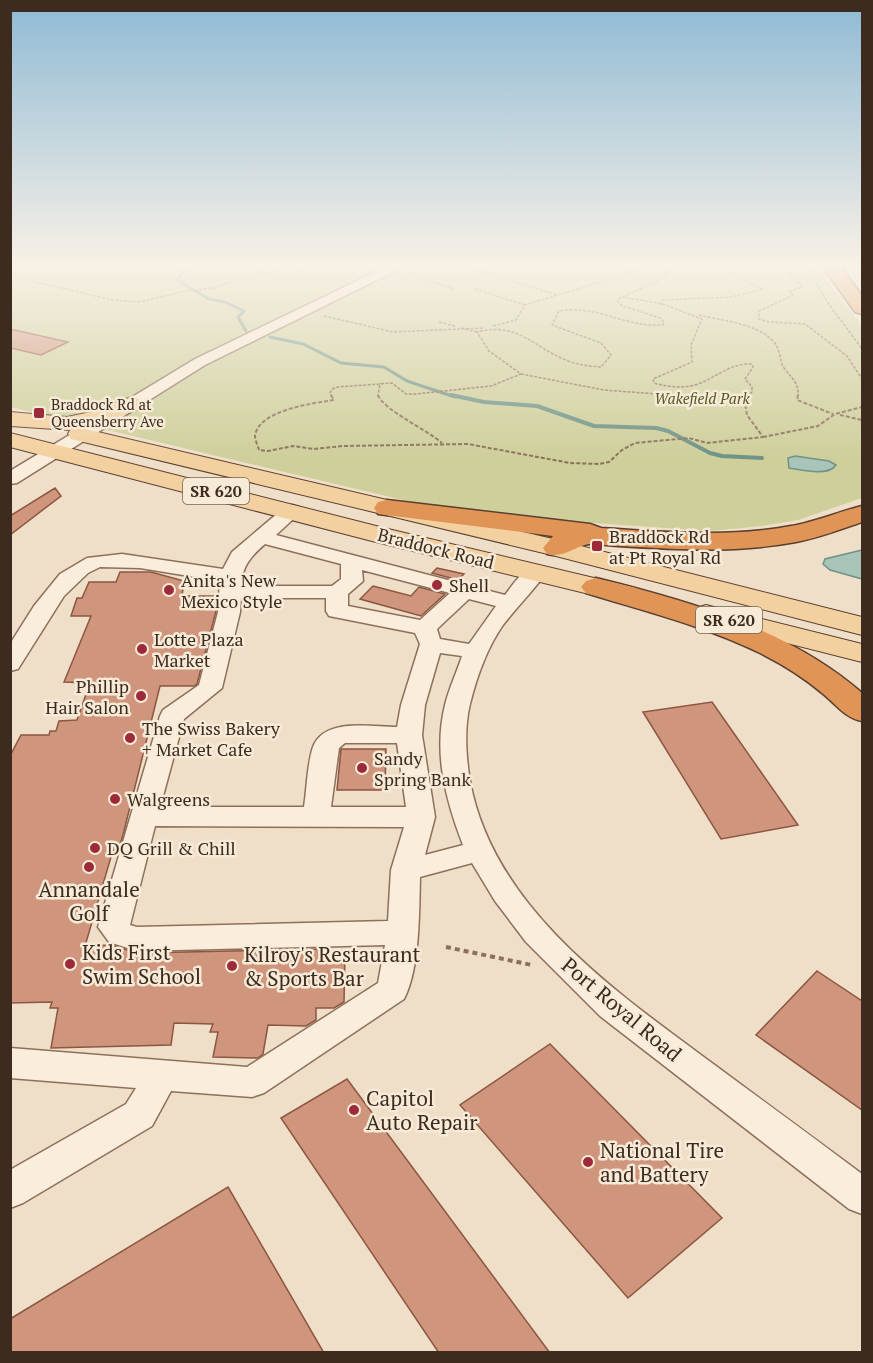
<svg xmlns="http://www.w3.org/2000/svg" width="873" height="1363" font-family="'PT Serif',serif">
  <rect width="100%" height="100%" fill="#f0dfc8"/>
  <path fill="#cecf9b" d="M11 267H820L832 288 862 325V498L798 520 762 526 710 531 462 514 11 407Z"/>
  <path fill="#a9c4b9" stroke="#6f9386" stroke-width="1.5" d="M795 456 829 461 836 465C828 477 802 470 789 468L788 458Z
    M862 550V579L830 570 823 564 825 559Z"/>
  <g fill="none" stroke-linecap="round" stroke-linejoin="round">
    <path stroke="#6f9386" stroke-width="3" d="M182 267 185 269 177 280 209 299 225 302 244 311 238 317 246 331
      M270 337 303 344 341 363 384 367 407 381 455 397"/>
    <path stroke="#6f9386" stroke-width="4" d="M451 395 484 402 537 406 594 426 656 428 668 431 710 453 722 456 762 458"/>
  </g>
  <path fill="#cf967d" stroke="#8d5641" stroke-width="1.5" d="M10 329 68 342 41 355 10 348Z
    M55 488 61 496 10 535V516Z
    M437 568 464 574 458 580 432 573Z
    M120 572H151L184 581 182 596H217L216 611 197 684 194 686H160L123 835 118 851 113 850 85 946 112 945 137 953 322 949 321 954 345 953 344 1002 334 1008H316V1020L306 1026 268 1025 263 1054 258 1058 213 1057 218 1032H210L213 1024 174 1023 171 1045 51 1048 58 1008H50L52 1002 10 1003V756L21 735H49L50 731H56L59 721 77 720 90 683 64 682 91 616H71L77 598H82L89 582H116Z
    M373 586 411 596 419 587 445 594 421 616 360 599Z
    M712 702 798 825 721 839 643 712Z
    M341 749H386L385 790H337Z
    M817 971 862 1001V1110L756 1035Z
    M550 1044 722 1218 628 1298 460 1105Z
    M347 1079 550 1353H439L281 1118Z
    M228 1187 324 1353H10V1319Z"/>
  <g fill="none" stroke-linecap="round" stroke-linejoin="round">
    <defs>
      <path id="minor" d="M386 267H403L205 365 17 483 10 484V471L195 359Z
        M292 505 299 507 302 511 276 535 505 595C515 582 525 564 542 569L546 573C532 592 517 607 503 625 487 648 477 676 470 704 464 728 466 757 470 781 493 909 619 994 716 1066 765 1102 814 1138 862 1174V1214L849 1209 600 1016 526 942 495 901 472 863 420 877C419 912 420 968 404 999L264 1093 252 1097 171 1091 152 1126 23 1203 10 1208V1170L126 1104 136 1088 10 1078V1048L247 1067 378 983 385 945 137 951 109 942 98 927 160 716 163 710 199 685 218 612 220 581 140 568 100 567 88 573 64 596 18 669 10 671V644L34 606 60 574 87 558 122 554 223 569 232 552 285 507ZM265 544 341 564V579L332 586H241C242 566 251 556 265 544ZM362 570 450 593 420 620 348 606V594L363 581ZM241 598H326V611L329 616 415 633 420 644 401 705 397 727C372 727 324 717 313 747 307 765 307 788 304 807H160L184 719 222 688 240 612ZM469 599 496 606 469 644 440 639 437 629ZM440 653 462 656C457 672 449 688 445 705 433 753 446 801 463 845L425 855 435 817 422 735 425 705ZM345 743H397L406 807H331L339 748ZM155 826 404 827 391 870 388 921 137 927 130 925Z"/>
      <path id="major" d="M131 397 139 399 142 404 139 409 106 422 81 428 557 540 862 617V635L552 555 71 439 68 434 70 430 10 426V412L67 417 91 412Z
        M10 433 384 528 636 588 640 594 636 600 626 603 372 541 10 447Z
        M706 605 862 644V662L696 620 691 614 696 608Z"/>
      <path id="highway" d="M823 267H841L862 296V314L855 312Z
        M387 500 590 524 601 528C665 532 728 538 791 526 815 522 838 512 862 506V522C841 529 818 538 796 542 727 555 657 548 588 544 572 548 564 558 547 554L543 548 553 536 378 514 374 508 378 502Z
        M596 578C689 601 789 629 862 693V721C845 718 836 704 822 693 803 677 782 664 760 653 705 626 644 611 586 593L581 587 586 581Z"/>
    </defs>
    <use href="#minor" stroke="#8d705c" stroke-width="3"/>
    <use href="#major" stroke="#5b3f30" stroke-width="2"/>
    <use href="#highway" stroke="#5b3f30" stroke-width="3"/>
    <path stroke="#8d705c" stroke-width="1.5" stroke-dasharray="3 1.5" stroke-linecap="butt" d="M247 267 265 273
      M467 267 557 295
      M651 267 670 271
      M790 267 789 275 801 285 800 288 789 291 794 295 759 311V319L769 322 805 324 847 356 862 379
      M807 267 828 303 862 349
      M291 269 305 270
      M330 270 337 267
      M408 274 455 289
      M10 276 113 300 140 302 186 291 214 288 236 280 294 267
      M475 289 525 305
      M623 297 663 278 672 267
      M660 305 663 300 731 297 763 289 735 276 729 267
      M699 315C723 321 757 323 774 342 781 350 779 361 784 368 792 379 799 382 798 397
      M324 316 393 332 484 328
      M439 322 455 326
      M493 326 516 320 525 305 617 277 641 267
      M461 328 477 332
      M521 374 604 390 698 397
      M332 397 330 393 332 389 338 387 392 383 406 394H416L491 386 521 374 489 351 477 332C518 321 534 348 568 361 579 365 589 366 601 367L611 355 601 343 552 325 559 311C596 304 626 328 663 325L664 322 660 318 623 306 618 302V299L622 297 663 304 702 319 691 345 692 362 653 379 654 383C668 387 683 389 698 384 717 377 730 363 752 364L753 367 745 379 752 387V392L746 397
      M378 397 380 383"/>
    <path stroke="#8d705c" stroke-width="2" stroke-dasharray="4 2" stroke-linecap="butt" d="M331 395 334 400C314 403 258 410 255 436 255 440 258 446 259 450L268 451 293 446 314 449 343 446 468 444 570 463 599 464 609 462 622 450 635 443 689 438 707 443 763 437
      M378 395C382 409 429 431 442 443
      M666 395 744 398
      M748 395 744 398 747 415 763 437
      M798 395 797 400 833 414
      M840 415 862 420
      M763 437 818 426 835 414 862 407"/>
    <path stroke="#8d705c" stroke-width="4" stroke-dasharray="5 4" stroke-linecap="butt" d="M446 947 532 965"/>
    <use href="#minor" fill="#faeddb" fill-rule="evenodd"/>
    <use href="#major" fill="#f3d09f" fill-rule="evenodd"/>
    <use href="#highway" fill="#e09557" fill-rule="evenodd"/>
  </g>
  <linearGradient id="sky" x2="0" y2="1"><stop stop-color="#8fbad5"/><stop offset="0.58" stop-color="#f8f1e6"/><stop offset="1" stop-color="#f8f1e6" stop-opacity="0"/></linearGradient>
  <rect width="873" height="458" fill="url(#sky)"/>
  <g fill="#9d2a38" stroke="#f7ead7" stroke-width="2">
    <rect x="33" y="407" width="12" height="12" rx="3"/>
    <rect x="591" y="540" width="12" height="12" rx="3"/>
    <circle cx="437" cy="585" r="6"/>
    <circle cx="169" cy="590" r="6"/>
    <circle cx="142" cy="649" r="6"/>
    <circle cx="141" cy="696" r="6"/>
    <circle cx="130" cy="738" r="6"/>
    <circle cx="362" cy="768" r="6"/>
    <circle cx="115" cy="799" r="6"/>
    <circle cx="95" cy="848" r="6"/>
    <circle cx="89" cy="867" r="6"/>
    <circle cx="70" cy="964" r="6"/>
    <circle cx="232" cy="966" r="6"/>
    <circle cx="354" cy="1110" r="6"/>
    <circle cx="588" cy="1162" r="6"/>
  </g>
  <g text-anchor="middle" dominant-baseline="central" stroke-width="5" stroke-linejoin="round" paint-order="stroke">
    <g font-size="15" font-style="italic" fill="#525a26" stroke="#f7ead7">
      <text x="702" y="398">Wakefield Park</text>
    </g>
    <g font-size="15" fill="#3d2b20" stroke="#f7ead7" text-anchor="start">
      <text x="51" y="404">Braddock Rd at<tspan x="51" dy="17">Queensberry Ave</tspan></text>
    </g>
    <g fill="#f7ead7" stroke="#756457" stroke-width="1.5">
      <rect x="183" y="478" width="66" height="26" rx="4.5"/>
      <rect x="696" y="607" width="66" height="26" rx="4.5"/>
    </g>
    <g font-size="16" font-weight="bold" fill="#3d2b20">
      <text x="216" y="491">SR 620</text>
      <text x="729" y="620">SR 620</text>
    </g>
    <g font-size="18" fill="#3d2b20" stroke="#f7ead7" text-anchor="start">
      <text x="609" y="536">Braddock Rd<tspan x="609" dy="21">at Pt Royal Rd</tspan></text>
      <text x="181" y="580">Anita's New<tspan x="181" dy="21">Mexico Style</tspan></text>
      <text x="449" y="585">Shell</text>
      <text x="154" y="639">Lotte Plaza<tspan x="154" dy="21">Market</tspan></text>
      <text x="129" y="686" text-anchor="end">Phillip<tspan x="129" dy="21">Hair Salon</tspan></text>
      <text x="142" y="728">The Swiss Bakery<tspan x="142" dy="21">+ Market Cafe</tspan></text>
      <text x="374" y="758">Sandy<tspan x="374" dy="21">Spring Bank</tspan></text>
      <text x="127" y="799">Walgreens</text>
      <text x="107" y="848">DQ Grill &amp; Chill</text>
    </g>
    <g font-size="18" fill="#3d2b20" stroke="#f7ead7">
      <text transform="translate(436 548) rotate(14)">Braddock Road</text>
    </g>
    <g font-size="21" fill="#3d2b20" stroke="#f7ead7" text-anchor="start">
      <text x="89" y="889" text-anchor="middle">Annandale<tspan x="89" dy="24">Golf</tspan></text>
      <text x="82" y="952">Kids First<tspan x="82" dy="24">Swim School</tspan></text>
      <text x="244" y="954">Kilroy's Restaurant<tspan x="244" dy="24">&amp; Sports Bar</tspan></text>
      <text x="366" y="1098">Capitol<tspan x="366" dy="24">Auto Repair</tspan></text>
      <text x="600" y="1150">National Tire<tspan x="600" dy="24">and Battery</tspan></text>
    </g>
    <g font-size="21" fill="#3d2b20" stroke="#f7ead7">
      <text transform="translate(622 1009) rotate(40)">Port Royal Road</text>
    </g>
  </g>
  <rect width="873" height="1363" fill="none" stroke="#3d2b20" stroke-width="24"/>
</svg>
